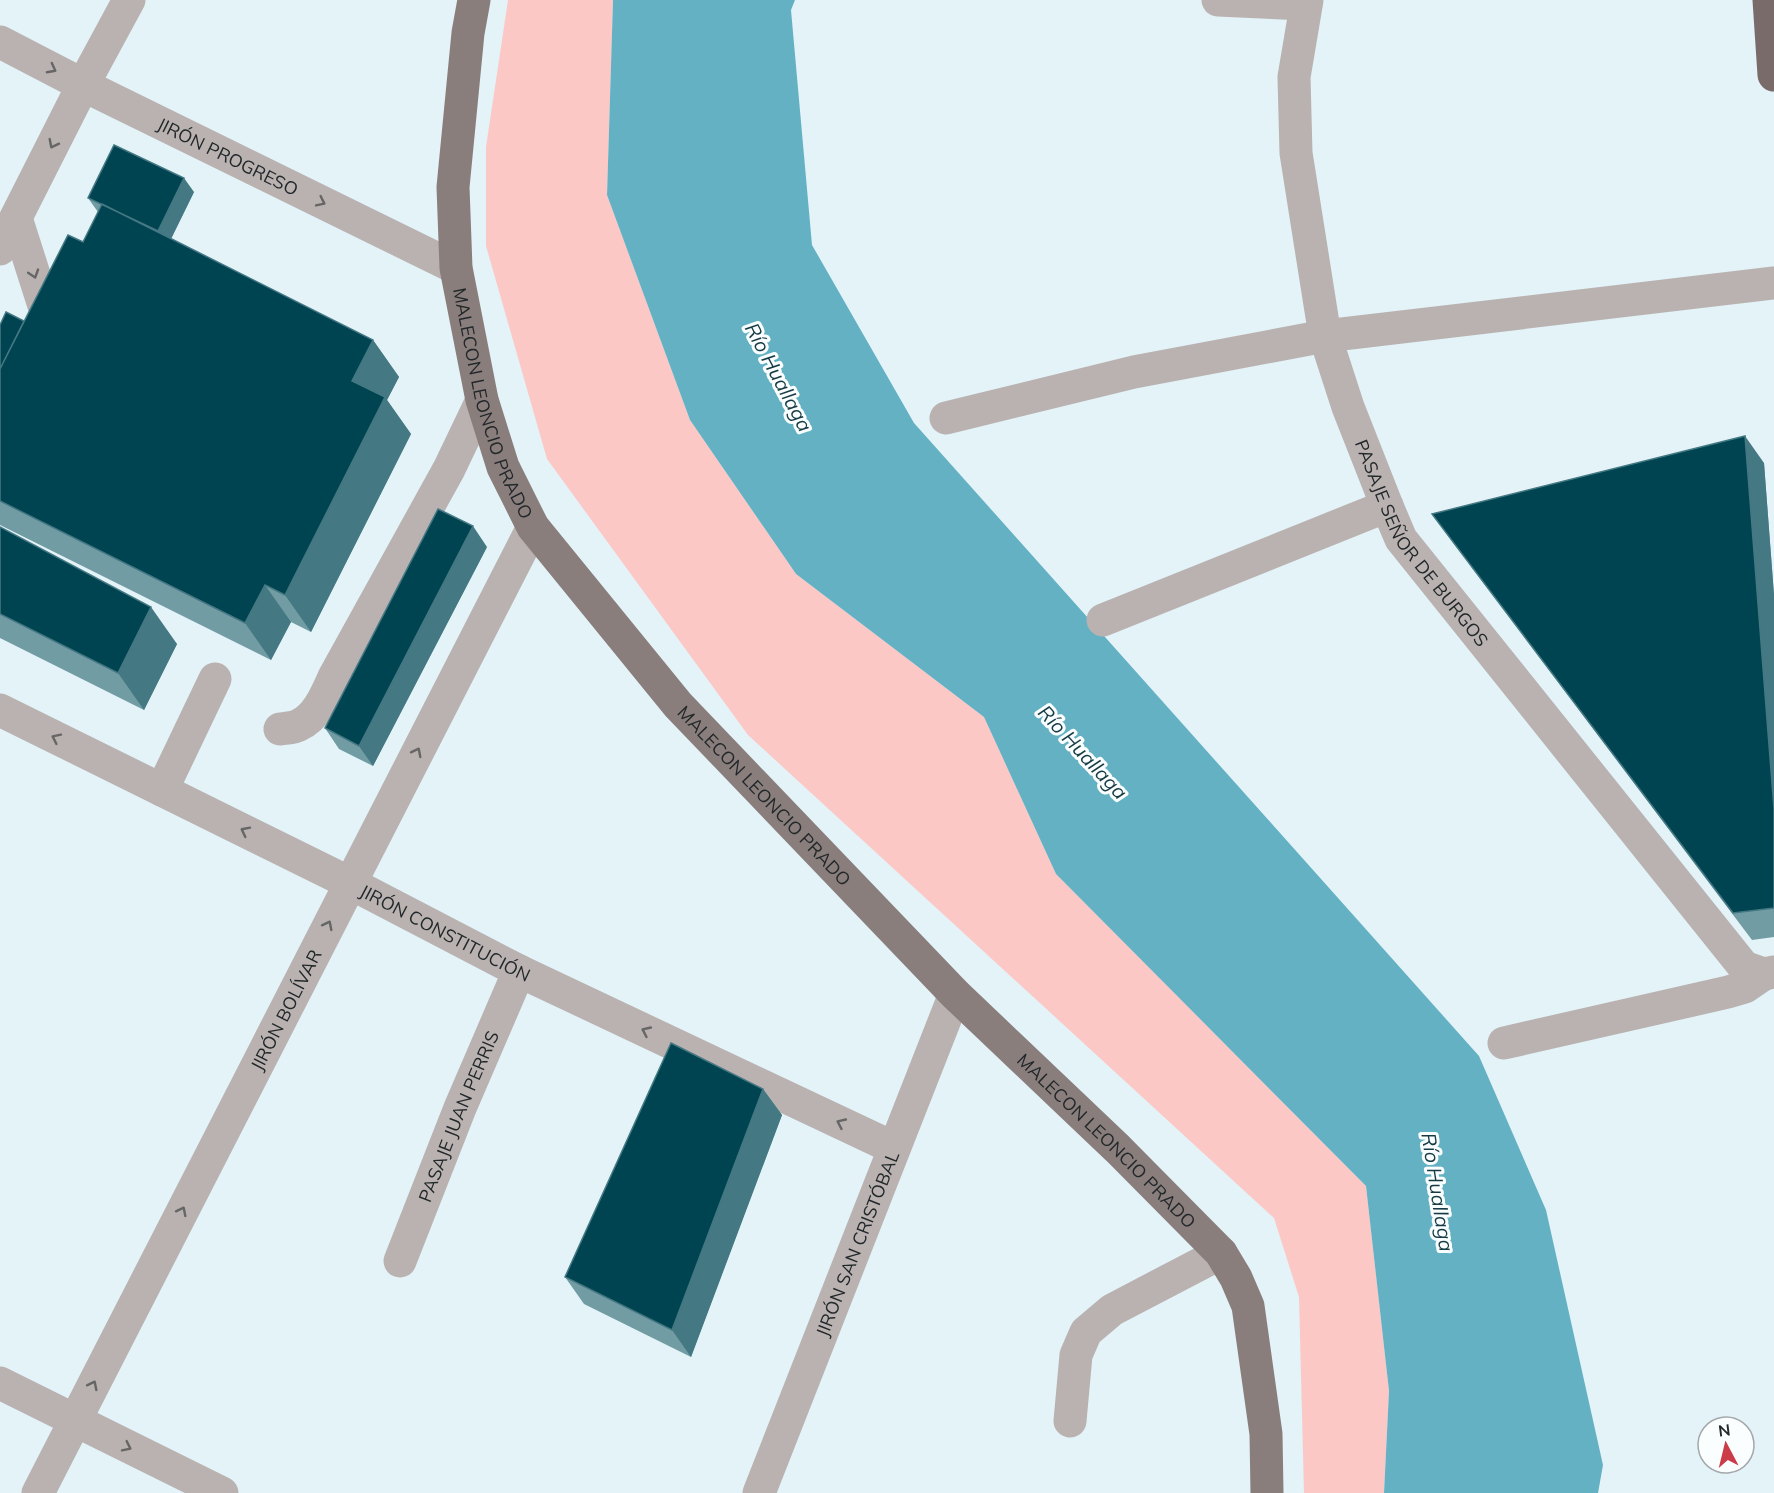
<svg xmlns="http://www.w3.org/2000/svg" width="1774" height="1493" font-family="Mulish,sans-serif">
  <rect width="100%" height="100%" fill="#e3f3f8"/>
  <path fill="#fcc8c6" d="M508 0H613L607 195 690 420 796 574 984 717 1056 874 1366 1186 1389 1391 1384 1493H1304L1299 1297 1274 1218 748 735 547 459 486 246V147Z"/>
  <path fill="#65b1c4" d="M613 0H795L791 10 812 245 914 423 1479 1056 1546 1210 1603 1465 1598 1493H1384L1389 1391 1366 1186 1056 874 984 717 796 574 690 420 607 195Z"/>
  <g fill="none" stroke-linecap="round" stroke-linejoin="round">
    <g stroke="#b9b2b1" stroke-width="33">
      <path d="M1218 0 1306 4"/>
      <path id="s1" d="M1307 0 1294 77 1296 153 1325 336 1348 407 1387 506 1401 539 1744 967 1764 974 1774 972"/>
      <path id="s2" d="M0 42 83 85 456 268"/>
      <path d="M16 218 46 312 44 335"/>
      <path d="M0 249 83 85 129 0"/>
      <path d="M946 418 1134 372 1325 336 1774 283"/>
      <path d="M1103 620 1387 506"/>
      <path id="s3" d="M0 710 350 883 519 971 894 1148"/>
      <path d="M280 729C286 728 294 728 299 725 317 717 326 695 334 677L449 469 482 400"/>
      <path d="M162 790 215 679"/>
      <path d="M1504 1043 1728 992 1745 987 1764 974"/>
      <path id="s4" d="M400 1261 460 1108 519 971"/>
      <path d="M0 1383 222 1493"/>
      <path d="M1070 1421 1076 1355 1086 1332 1112 1310 1221 1253"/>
      <path id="s5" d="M38 1493 533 527"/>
      <path id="s6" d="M759 1493 955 994"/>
    </g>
    <path stroke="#8a7e7d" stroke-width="33" id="s7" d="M474 0 468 33 453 187 456 268 482 400 503 467 533 527 678 705 955 994 1118 1149 1221 1253 1236 1278 1248 1306 1266 1434 1267 1493"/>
    <path stroke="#7a6b6b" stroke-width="33" d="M1769 0 1774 75"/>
  </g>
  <path fill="#729ca4" d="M194 192 171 239 373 340 399 377 387 400 411 434 311 632 291 622 271 660 0 525V325L24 321 83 242 98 212 88 198Z
    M1764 463 1774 595V937L1752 940 1451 540 1432 514Z
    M0 527 177 644 144 710 0 638Z
    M487 547 373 766 339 749 325 728Z
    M763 1089 782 1115 691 1357 584 1304 565 1277Z"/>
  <path fill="#447883" d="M184 178 194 192 168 245 158 231Z
    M373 340 399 377 387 400 411 434 311 632 285 595 352 381Z
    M1745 436 1764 463 1774 595V809Z
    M473 526 487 547 373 766 359 746Z
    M265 585 291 622 271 660 245 623Z
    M151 607 177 644 144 710 118 673Z
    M763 1089 782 1115 691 1357 672 1330Z"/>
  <path fill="#004451" stroke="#447883" stroke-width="1.5" d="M114 145 184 178 158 231 88 198Z
    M102 204 373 340 352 381 385 397 285 595 265 585 245 623 0 501V369L68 235 83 242Z
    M6 312 24 321 0 369V325Z
    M1745 436 1774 809V908L1733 913 1432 514Z
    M438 509 473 526 359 746 325 728Z
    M0 527 151 607 118 673 0 614Z
    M671 1043 763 1089 672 1330 565 1277Z"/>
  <defs><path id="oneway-chevron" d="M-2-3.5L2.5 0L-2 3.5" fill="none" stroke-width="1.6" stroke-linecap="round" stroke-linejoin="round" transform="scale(1.5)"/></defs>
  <g stroke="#666667">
    <use href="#oneway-chevron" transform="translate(52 69) rotate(28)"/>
    <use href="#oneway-chevron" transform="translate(53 144) rotate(117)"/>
    <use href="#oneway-chevron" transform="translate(321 202) rotate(26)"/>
    <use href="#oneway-chevron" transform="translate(34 274) rotate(72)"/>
    <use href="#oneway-chevron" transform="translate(56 738) rotate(-154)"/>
    <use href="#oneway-chevron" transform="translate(417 752) rotate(-63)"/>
    <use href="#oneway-chevron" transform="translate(245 831) rotate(-153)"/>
    <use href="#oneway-chevron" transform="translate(328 925) rotate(-63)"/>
    <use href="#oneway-chevron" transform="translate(646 1031) rotate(-155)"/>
    <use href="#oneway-chevron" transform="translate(841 1123) rotate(-155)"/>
    <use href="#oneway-chevron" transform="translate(182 1211) rotate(-63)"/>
    <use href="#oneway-chevron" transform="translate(93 1385) rotate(-63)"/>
    <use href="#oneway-chevron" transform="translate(127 1447) rotate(26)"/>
  </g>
  <g text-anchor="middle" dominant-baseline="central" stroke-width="6" stroke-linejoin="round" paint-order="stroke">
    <g font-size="18" fill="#22282a" stroke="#fafeff">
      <text stroke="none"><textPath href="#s2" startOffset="255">JIRÓN PROGRESO</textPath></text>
      <text stroke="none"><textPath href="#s7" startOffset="410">MALECON LEONCIO PRADO</textPath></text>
      <text stroke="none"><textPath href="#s1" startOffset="570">PASAJE SEÑOR DE BURGOS</textPath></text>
      <text stroke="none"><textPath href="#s7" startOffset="896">MALECON LEONCIO PRADO</textPath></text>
      <text stroke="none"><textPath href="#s3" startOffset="498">JIRÓN CONSTITUCIÓN</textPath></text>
      <text stroke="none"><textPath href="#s5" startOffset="543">JIRÓN BOLÍVAR</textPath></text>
      <text stroke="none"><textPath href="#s4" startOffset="156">PASAJE JUAN PERRIS</textPath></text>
      <text stroke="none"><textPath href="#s7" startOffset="1382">MALECON LEONCIO PRADO</textPath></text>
      <text stroke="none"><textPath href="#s6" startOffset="268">JIRÓN SAN CRISTÓBAL</textPath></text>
    </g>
    <g font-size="20" font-style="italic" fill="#173b44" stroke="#fafeff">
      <text transform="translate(779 377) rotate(62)">Río Huallaga</text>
      <text transform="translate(1083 752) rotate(47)">Río Huallaga</text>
      <text transform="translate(1438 1192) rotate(81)">Río Huallaga</text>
    </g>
  </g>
  <g transform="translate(1726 1445) rotate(353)"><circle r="28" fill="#fafeff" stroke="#a4a8aa" stroke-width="1.5"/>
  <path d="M0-4.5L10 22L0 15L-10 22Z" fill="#cb3b48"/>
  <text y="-9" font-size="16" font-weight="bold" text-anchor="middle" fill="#22282a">N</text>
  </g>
</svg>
